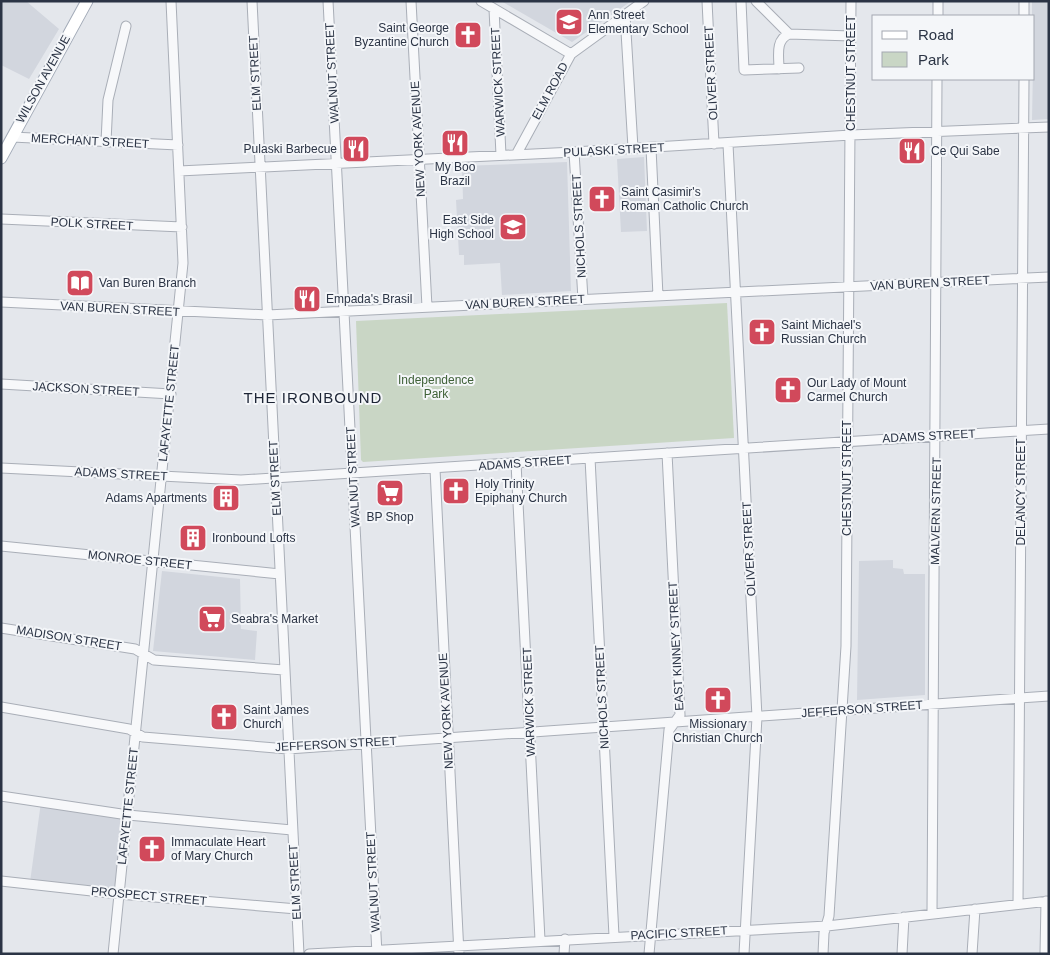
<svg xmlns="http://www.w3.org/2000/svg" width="1050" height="955" font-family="Helvetica,sans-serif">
  <rect width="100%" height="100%" fill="#e4e7ec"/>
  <path fill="#d2d6de" d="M1 1H26L59 29 29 79 1 65Z
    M501 1H630V2L572 42Z
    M1032 1H1049V119L1032 120 1034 16H1032Z
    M644 157 647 231 621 232 617 159Z
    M567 162 571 291 502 295 500 263 464 265V255H459L456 200 463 199 462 166Z
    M893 560V568L903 569 904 574H925V695L857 700 859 561Z
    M162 571 240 579 241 629 257 631 255 660 153 651Z
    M41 802 128 815 119 894 30 882Z"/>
  <path fill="#c9d6c5" d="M727 303 734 438 363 462 361 460 356 321Z"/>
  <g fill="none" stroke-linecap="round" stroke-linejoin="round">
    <defs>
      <path id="minor" d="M252 1 299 954
        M328 1 377 954
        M411 1 427 307
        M481 1 571 54
        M707 1 714 144
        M741 1 744 70 799 68
        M756 1 789 34 851 36
        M494 9 501 155
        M625 15 633 148
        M938 16V1
        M1024 16V1
        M779 69C779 56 775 40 789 34
        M12 137 178 145
        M106 142 108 100 126 26
        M728 144 757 717 744 954
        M651 148 658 296
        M574 152 583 299
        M516 155 571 54 644 1
        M179 171 574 152 851 135 1049 127
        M1 219 182 227
        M1 302 267 315 1049 277
        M1 384 171 394
        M590 458 614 936
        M516 463 540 940
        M1 468 241 480 1049 429
        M435 469 459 954
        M1 546 280 574
        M1 628 135 649 154 660 284 670
        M1 707 129 729 143 737 288 749 675 722
        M675 722 1049 696
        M1 796 128 815 292 830
        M1 881 119 894 297 909
        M1018 904 1024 79
        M932 913 937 79
        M113 954 183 263 171 1
        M309 954 827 926 1049 901
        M564 954 565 939
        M649 954 669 730 680 715 667 453
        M823 954 824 933 829 916 846 646 851 1
        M902 954 904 917
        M972 954 975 909
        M1045 954 1046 901"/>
      <path id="major" d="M1 158 87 1"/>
    </defs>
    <use href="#minor" stroke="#a9aeb7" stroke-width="11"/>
    <use href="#major" stroke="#a3abb8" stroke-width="13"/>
    <use href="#minor" stroke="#f7f8fa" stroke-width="9"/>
    <use href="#major" stroke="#fff" stroke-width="11"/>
  </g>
  <defs>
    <symbol id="school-square" viewBox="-11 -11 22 22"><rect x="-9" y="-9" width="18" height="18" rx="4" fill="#d1495b" stroke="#f4f6f9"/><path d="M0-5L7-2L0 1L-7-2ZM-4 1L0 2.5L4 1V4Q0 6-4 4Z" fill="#fff"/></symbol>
    <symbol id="church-square" viewBox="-11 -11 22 22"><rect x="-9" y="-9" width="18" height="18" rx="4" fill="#d1495b" stroke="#f4f6f9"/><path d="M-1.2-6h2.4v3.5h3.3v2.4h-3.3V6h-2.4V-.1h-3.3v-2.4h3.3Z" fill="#fff"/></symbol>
    <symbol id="restaurant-square" viewBox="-11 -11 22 22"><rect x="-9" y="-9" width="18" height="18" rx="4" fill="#d1495b" stroke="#f4f6f9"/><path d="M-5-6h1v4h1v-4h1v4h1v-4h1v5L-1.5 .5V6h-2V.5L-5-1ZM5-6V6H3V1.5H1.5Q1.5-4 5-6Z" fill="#fff"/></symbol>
    <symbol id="library-square" viewBox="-11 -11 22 22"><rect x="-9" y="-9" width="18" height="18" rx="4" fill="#d1495b" stroke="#f4f6f9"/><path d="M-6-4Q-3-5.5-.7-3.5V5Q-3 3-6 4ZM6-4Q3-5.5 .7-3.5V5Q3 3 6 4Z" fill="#fff"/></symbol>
    <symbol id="supermarket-square" viewBox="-11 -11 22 22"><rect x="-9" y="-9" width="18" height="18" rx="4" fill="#d1495b" stroke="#f4f6f9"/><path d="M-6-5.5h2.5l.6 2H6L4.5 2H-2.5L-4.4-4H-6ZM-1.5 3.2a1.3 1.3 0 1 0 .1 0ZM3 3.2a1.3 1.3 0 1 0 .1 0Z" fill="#fff"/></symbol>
    <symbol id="building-square" viewBox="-11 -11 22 22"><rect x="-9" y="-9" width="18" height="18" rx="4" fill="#d1495b" stroke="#f4f6f9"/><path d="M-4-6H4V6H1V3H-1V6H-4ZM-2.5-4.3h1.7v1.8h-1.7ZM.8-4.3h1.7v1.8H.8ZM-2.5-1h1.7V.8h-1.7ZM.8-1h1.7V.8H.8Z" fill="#fff"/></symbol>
  </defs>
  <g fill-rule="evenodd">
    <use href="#school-square" x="553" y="6" width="32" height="32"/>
    <use href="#church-square" x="452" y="19" width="32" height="32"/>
    <use href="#restaurant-square" x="439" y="127" width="32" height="32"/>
    <use href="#restaurant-square" x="340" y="133" width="32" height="32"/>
    <use href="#restaurant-square" x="896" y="135" width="32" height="32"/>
    <use href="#church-square" x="586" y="183" width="32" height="32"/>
    <use href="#school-square" x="497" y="211" width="32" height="32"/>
    <use href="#library-square" x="64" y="267" width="32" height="32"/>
    <use href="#restaurant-square" x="291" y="283" width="32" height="32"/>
    <use href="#church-square" x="746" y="316" width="32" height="32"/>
    <use href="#church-square" x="772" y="374" width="32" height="32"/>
    <use href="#church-square" x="440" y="475" width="32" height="32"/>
    <use href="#supermarket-square" x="374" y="477" width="32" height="32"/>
    <use href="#building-square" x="210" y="482" width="32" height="32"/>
    <use href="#building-square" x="177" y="522" width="32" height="32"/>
    <use href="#supermarket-square" x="196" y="603" width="32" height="32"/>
    <use href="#church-square" x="702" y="684" width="32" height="32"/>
    <use href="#church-square" x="208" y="701" width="32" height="32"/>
    <use href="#church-square" x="136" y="833" width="32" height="32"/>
  </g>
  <g text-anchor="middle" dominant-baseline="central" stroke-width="4" stroke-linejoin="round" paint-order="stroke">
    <g font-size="12" fill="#2b3445" stroke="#f4f6f9" text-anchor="start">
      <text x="588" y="15">Ann Street<tspan x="588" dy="14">Elementary School</tspan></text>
      <text x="449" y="28" text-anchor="end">Saint George<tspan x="449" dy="14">Byzantine Church</tspan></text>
      <text x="337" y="149" text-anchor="end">Pulaski Barbecue</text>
      <text x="931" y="151">Ce Qui Sabe</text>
      <text x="455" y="167" text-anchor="middle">My Boo<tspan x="455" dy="14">Brazil</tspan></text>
      <text x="621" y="192">Saint Casimir's<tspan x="621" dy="14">Roman Catholic Church</tspan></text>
      <text x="494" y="220" text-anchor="end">East Side<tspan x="494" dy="14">High School</tspan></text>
      <text x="99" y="283">Van Buren Branch</text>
      <text x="326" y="299">Empada's Brasil</text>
      <text x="781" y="325">Saint Michael's<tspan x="781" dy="14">Russian Church</tspan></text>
      <text x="807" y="383">Our Lady of Mount<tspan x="807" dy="14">Carmel Church</tspan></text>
      <text x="475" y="484">Holy Trinity<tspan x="475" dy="14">Epiphany Church</tspan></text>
      <text x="207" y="498" text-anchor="end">Adams Apartments</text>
      <text x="390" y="517" text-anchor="middle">BP Shop</text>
      <text x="212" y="538">Ironbound Lofts</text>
      <text x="231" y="619">Seabra's Market</text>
      <text x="243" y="710">Saint James<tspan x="243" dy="14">Church</tspan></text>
      <text x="718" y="724" text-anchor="middle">Missionary<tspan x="718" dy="14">Christian Church</tspan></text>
      <text x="171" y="842">Immaculate Heart<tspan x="171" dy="14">of Mary Church</tspan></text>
    </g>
    <g font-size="12" fill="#2b3445" stroke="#f4f6f9">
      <text transform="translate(255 73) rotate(-93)">ELM STREET</text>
      <text transform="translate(332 73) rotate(-93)">WALNUT STREET</text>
      <text transform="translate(711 73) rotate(-93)">OLIVER STREET</text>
      <text transform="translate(851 73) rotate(-90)">CHESTNUT STREET</text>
      <text transform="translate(43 79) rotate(-61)">WILSON AVENUE</text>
      <text transform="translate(498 82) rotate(-93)">WARWICK STREET</text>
      <text transform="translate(550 91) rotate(-62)">ELM ROAD</text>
      <text transform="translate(418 139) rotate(-93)">NEW YORK AVENUE</text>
      <text transform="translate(90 141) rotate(3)">MERCHANT STREET</text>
      <text transform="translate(614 150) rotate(-3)">PULASKI STREET</text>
      <text transform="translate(92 224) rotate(3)">POLK STREET</text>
      <text transform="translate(579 226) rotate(-93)">NICHOLS STREET</text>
      <text transform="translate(930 283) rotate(-3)">VAN BUREN STREET</text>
      <text transform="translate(525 302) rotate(-3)">VAN BUREN STREET</text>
      <text transform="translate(120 309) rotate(3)">VAN BUREN STREET</text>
      <text transform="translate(86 389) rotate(3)">JACKSON STREET</text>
      <text transform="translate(169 403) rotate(-84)">LAFAYETTE STREET</text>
      <text transform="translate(929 436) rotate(-3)">ADAMS STREET</text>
      <text transform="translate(525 463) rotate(-4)">ADAMS STREET</text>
      <text transform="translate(121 474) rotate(3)">ADAMS STREET</text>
      <text transform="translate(353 477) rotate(-93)">WALNUT STREET</text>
      <text transform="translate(275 478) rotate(-93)">ELM STREET</text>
      <text transform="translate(847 478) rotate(-90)">CHESTNUT STREET</text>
      <text transform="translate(1021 492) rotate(-90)">DELANCY STREET</text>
      <text transform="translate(936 511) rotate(-89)">MALVERN STREET</text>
      <text transform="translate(749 549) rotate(-93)">OLIVER STREET</text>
      <text transform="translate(140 560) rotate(6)">MONROE STREET</text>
      <text transform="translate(69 638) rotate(9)">MADISON STREET</text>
      <text transform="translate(676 646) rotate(-93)">EAST KINNEY STREET</text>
      <text transform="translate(602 697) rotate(-93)">NICHOLS STREET</text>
      <text transform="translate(529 702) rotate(-92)">WARWICK STREET</text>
      <text transform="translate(862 709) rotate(-4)">JEFFERSON STREET</text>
      <text transform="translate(446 711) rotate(-93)">NEW YORK AVENUE</text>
      <text transform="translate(336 744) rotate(-3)">JEFFERSON STREET</text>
      <text transform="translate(128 806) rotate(-84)">LAFAYETTE STREET</text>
      <text transform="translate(295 882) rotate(-93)">ELM STREET</text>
      <text transform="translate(373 882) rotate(-93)">WALNUT STREET</text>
      <text transform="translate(149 896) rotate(5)">PROSPECT STREET</text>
      <text transform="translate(679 933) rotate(-3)">PACIFIC STREET</text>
    </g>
    <g font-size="12" fill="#3f6138" stroke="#f4f6f9">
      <text x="436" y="380">Independence<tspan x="436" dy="14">Park</tspan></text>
    </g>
    <g font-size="15" letter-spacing="1" fill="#1d2536" stroke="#f4f6f9">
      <text x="313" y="397">THE IRONBOUND</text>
    </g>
  </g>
  <rect width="1050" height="955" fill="none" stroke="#2b3445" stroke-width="5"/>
  <rect x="872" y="15" width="162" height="65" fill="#f4f6f9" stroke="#a4a8b1"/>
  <rect x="882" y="31" width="25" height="8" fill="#ffffff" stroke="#a4a8b1"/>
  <text x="918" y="40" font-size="15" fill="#2b3445">Road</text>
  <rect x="882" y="52" width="25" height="15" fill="#c9d6c5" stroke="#a4a8b1"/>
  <text x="918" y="65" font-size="15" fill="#2b3445">Park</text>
</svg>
